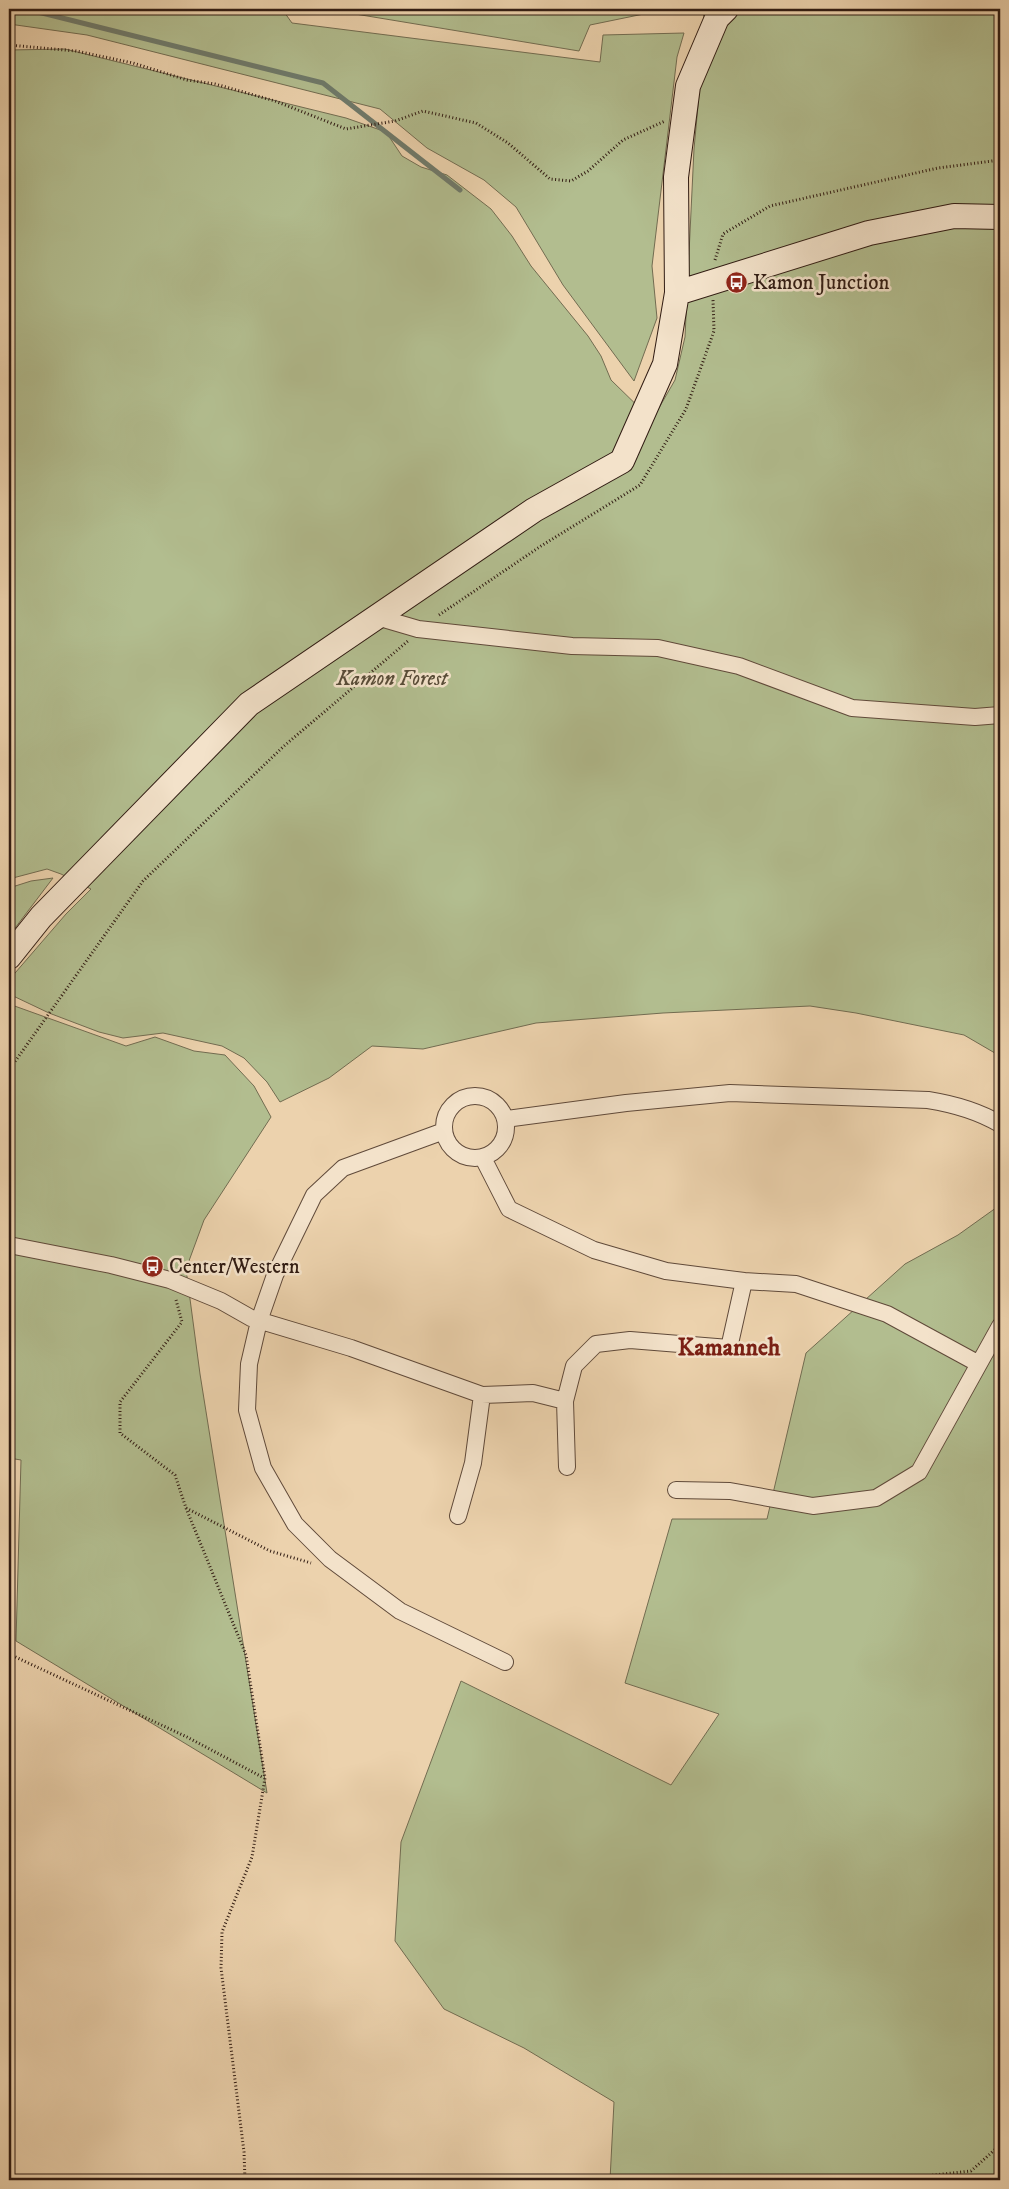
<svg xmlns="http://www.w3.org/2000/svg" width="1009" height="2189" font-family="'IM FELL DW Pica',serif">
  <rect width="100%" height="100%" fill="#ecd2ad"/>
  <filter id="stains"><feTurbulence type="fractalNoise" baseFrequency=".004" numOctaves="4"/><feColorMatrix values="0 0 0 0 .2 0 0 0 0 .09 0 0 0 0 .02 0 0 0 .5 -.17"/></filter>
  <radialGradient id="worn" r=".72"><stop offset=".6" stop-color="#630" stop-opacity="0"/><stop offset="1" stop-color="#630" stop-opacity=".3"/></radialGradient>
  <path fill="#b2bd8f" stroke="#726c51" d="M9 9H282L292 23 600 62 603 35 684 33 677 57 652 266 657 318 634 381 563 285 516 207 484 180 427 148 380 109 87 35 9 24Z
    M325 9H668L590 25 579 51Z
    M701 9H1000V1056L964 1035 856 1013 810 1006 663 1013 536 1023 423 1049 372 1046 329 1078 280 1102 267 1082 244 1058 222 1046 163 1033 123 1038 99 1032 49 1013 9 994V980L66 914 91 889 61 874 47 869 9 879V50L65 49 346 118 386 132 402 156 421 167 447 175 491 209 512 236 531 266 588 336 601 356 611 380 652 420 675 380 685 337 694 149 700 84 713 39Z
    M53 878 9 936V888L31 881Z
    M9 1004 126 1046 155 1037 194 1051 225 1055 254 1086 271 1117 204 1220 186 1269 200 1374 267 1793 16 1641 21 1460 9 1458Z
    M1000 1205V2180H610L614 2102 524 2048 444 2009 395 1941 401 1842 461 1681 671 1785 719 1714 625 1683 672 1519H767L806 1353 905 1264 958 1235Z"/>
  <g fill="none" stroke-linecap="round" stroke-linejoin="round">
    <path stroke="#6f7a6b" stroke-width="5" d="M26 9 323 83 460 190"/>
    <defs>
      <path id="minor" d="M377 617 418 629 572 646 658 648 739 666 852 708 975 717 1000 715
        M444 1127a31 31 0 1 1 62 0a31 31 0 1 1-62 0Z
        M506 1119 626 1103 730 1093 928 1100C953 1104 978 1111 1000 1124
        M444 1131 343 1168 314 1195 275 1275 259 1321 249 1364 247 1410 263 1468 295 1524 330 1559 400 1611 505 1662
        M483 1158 509 1209 594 1250 666 1271 744 1281
        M9 1245 111 1265 170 1280 221 1301 251 1318 351 1348 482 1395 533 1393 565 1401 567 1467
        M565 1401 574 1366 596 1344 630 1340 729 1348 744 1281 796 1284 887 1314 979 1364
        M676 1490 730 1491 813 1506 876 1498 919 1472 1000 1326
        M458 1516 473 1463 482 1395"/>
      <path id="secondary" d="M677 293 869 233 954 216 1000 217
        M9 957 41 917 249 704 534 510 622 461 665 364 677 293 676 177 688 86 717 18 726 9"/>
    </defs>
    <use href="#minor" stroke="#604a3a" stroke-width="18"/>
    <use href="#secondary" stroke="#311c13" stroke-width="26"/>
    <path stroke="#311c13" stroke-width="3" stroke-dasharray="1 2.5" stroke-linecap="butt" d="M9 45 76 51 133 63 187 80 215 84 275 101 346 129 395 121 423 111 476 123 508 143 550 179 571 181 588 171 623 140 665 121
      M715 260 723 234 770 206 938 168 1000 160
      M439 615 541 546 640 485 686 409 714 331 713 300
      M9 1070 143 881 284 746 408 641
      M176 1300 182 1322 120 1402V1433L175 1475 186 1508 246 1655 265 1778 252 1857 222 1932 221 1968 244 2152 245 2180
      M186 1508 270 1551 311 1563
      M9 1654 187 1737 264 1778
      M920 2180 924 2176 971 2171 1000 2145"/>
    <use href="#minor" stroke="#f3e2ca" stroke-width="16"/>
    <use href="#secondary" stroke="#f3e2ca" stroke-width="24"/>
  </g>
  <defs>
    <symbol id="bus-disc" viewBox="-11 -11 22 22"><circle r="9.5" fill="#8f2418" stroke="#f3e2ca"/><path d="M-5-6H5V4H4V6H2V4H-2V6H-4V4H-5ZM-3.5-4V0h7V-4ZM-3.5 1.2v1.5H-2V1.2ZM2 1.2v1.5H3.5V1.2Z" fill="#fff"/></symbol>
  </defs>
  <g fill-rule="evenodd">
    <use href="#bus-disc" x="724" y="270" width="25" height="25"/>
    <use href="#bus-disc" x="140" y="1254" width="25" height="25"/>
  </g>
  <g text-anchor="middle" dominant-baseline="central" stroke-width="5" stroke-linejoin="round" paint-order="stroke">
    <g font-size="21" fill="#311c13" stroke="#f3e2ca" text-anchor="start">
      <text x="753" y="283">Kamon Junction</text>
      <text x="169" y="1267">Center/Western</text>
    </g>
    <g font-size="21" font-style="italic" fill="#584c38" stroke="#f3e2ca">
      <text x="392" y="679">Kamon Forest</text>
    </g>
    <g font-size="24" font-weight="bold" fill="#7a1f14" stroke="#f3e2ca">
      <text x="729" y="1348">Kamanneh</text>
    </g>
  </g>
  <rect width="1009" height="2189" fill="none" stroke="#ecd2ad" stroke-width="30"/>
  <rect x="10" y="10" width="989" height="2169" fill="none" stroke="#311c13" stroke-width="2.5"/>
  <rect x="15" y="15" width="979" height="2159" fill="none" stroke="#311c13"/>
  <rect width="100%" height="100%" filter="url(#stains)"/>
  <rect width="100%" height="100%" fill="url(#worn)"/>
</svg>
